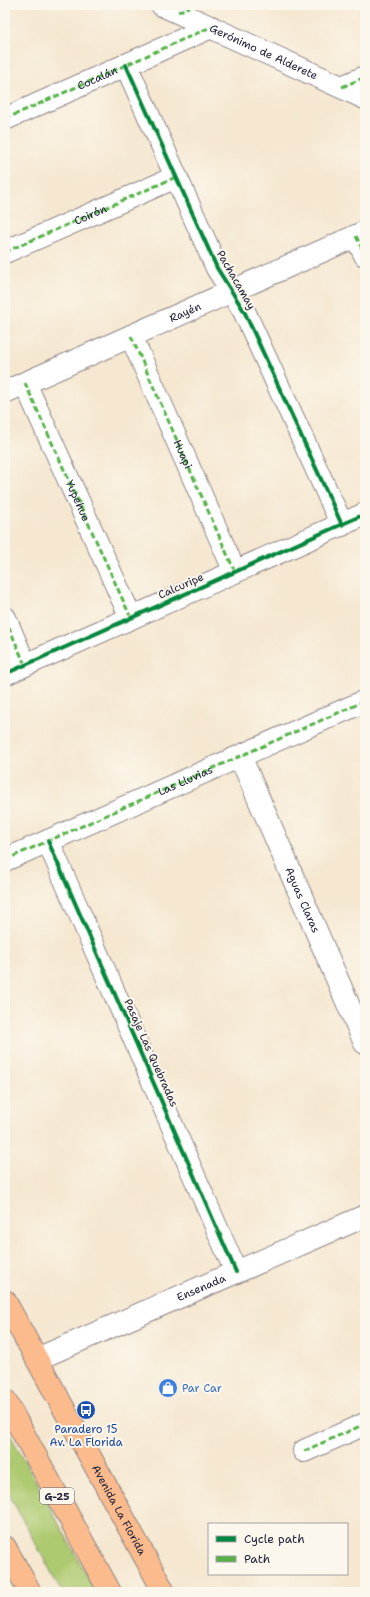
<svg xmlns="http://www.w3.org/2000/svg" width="370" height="1597" font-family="'Shantell Sans',sans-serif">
  <rect width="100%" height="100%" fill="#fbf7ec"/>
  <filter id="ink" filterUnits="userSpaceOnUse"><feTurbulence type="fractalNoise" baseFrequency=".025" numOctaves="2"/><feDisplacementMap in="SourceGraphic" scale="8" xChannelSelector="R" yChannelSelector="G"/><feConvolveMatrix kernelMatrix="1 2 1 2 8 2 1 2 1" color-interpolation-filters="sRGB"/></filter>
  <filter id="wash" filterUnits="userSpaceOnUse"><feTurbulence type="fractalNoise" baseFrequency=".012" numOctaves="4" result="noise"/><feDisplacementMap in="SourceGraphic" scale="16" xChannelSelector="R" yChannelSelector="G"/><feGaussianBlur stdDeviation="0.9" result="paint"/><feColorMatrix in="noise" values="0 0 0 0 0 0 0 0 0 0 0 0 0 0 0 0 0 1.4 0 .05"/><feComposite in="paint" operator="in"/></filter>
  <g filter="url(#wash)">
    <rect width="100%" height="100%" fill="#f5e7d0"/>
    <path fill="#aeca70" stroke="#687656" d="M5 1425 96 1592H62L5 1487Z"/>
  </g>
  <g filter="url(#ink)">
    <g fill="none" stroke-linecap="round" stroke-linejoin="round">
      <defs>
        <g id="minor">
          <path id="s1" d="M162 5 365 98"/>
          <path d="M126 65 217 268 244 311 342 525"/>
          <path d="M342 87 365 77"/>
          <path id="s2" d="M5 119 211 27"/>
          <path d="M356 236 365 255"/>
          <path d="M5 252 176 177"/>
          <path id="s3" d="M131 336 235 572"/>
          <path d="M25 383 131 618"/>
          <path id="s4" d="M5 392 365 232"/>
          <path d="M5 618 25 665"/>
          <path d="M5 674 365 514"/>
          <path id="s5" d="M240 756 365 1043"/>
          <path d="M48 841 236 1272"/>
          <path d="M5 860 365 701"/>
          <path id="s6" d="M37 1359 365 1216"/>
          <path d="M304 1451 365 1424"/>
        </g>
        <g id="major">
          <path id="s7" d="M5 1301 164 1592"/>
          <path d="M5 1400 110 1592"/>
          <path d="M5 1547 30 1592"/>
        </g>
      </defs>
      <use href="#minor" stroke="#8c8486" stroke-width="24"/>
      <use href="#major" stroke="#8c8486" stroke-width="24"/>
      <use href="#minor" stroke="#fff" stroke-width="22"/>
      <use href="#major" stroke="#fbbb8c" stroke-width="22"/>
      <g stroke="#55b146" stroke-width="3" stroke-dasharray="6 3" stroke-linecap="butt">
        <path d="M178 12 193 5"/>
        <path d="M342 87 365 77"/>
        <path d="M5 119 211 27"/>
        <path d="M356 236 365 255"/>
        <path id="s8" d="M5 252 176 177"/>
        <path d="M131 336 235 572"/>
        <path id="s9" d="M25 383 131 618"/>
        <path d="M5 618 25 665"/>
        <path id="s10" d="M5 860 365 701"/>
        <path d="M304 1451 365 1424"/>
      </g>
      <defs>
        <path id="cycleway" d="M126 65 217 268 244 311 342 525
          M5 674 365 514
          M48 841 236 1272"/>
      </defs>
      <use href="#cycleway" stroke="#fbf7ec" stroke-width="6"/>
      <use href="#cycleway" stroke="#00873e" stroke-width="4"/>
    </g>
  </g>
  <defs>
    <symbol id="shop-disc" viewBox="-11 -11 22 22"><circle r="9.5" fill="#3f7fe0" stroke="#fbf7ec"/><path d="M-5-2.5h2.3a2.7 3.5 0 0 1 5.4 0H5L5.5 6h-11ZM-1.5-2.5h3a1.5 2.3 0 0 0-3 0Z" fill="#fff"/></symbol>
    <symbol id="bus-disc" viewBox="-11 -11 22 22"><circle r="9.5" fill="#1a4fb4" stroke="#fbf7ec"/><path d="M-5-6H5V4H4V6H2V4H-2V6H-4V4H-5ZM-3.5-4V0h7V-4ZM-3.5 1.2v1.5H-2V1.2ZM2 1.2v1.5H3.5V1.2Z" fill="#fff"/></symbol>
  </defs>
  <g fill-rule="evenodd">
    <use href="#shop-disc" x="157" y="1377" width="22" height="22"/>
    <use href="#bus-disc" x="75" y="1399" width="22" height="22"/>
  </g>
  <g text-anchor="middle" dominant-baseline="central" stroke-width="4" stroke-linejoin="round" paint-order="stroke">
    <rect fill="#fbf7ec" stroke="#636270" stroke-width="1" x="40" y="1488" width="34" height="16" rx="3"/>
    <g font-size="10" font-weight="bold" fill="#22223b">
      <text x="57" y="1496">G-25</text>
    </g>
    <g font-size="11" fill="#22223b" stroke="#fbf7ec">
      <text stroke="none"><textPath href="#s1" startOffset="112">Gerónimo de Alderete</textPath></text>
      <text stroke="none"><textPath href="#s2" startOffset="101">Cocalán</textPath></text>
      <text stroke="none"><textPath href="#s8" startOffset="93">Coirón</textPath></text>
      <text transform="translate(236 280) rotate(60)">Pachacamay</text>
      <text stroke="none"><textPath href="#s4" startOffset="197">Rayén</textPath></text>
      <text stroke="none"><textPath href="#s3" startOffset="129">Huapi</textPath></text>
      <text stroke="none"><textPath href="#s9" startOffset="129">Yupehue</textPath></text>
      <text transform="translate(181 586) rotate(-24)">Calcuripe</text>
      <text stroke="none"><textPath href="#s10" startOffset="197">Las Lluvias</textPath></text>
      <text stroke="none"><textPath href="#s5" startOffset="157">Aguas Claras</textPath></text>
      <text transform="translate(151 1053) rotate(66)">Pasaje Las Quebradas</text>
      <text stroke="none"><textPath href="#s6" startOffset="179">Ensenada</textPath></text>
      <text stroke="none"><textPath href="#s7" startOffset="238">Avenida La Florida</textPath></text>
    </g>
    <g font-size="11" fill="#366cbe" stroke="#fbf7ec" text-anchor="start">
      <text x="182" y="1388">Par Car</text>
    </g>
    <g font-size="11" fill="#164399" stroke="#fbf7ec">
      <text x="86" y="1429">Paradero 15<tspan x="86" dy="13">Av. La Florida</tspan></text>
    </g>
  </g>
  <rect width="370" height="1597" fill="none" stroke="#fbf7ec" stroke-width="20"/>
  <rect x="208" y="1523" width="140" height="52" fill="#fbf7ec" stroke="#a4a2a5"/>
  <rect x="216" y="1536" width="20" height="6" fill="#00873e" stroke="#a4a2a5"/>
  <text x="244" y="1543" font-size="12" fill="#22223b">Cycle path</text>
  <rect x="216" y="1556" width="20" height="6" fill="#55b146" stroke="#a4a2a5"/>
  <text x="244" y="1563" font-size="12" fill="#22223b">Path</text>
</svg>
